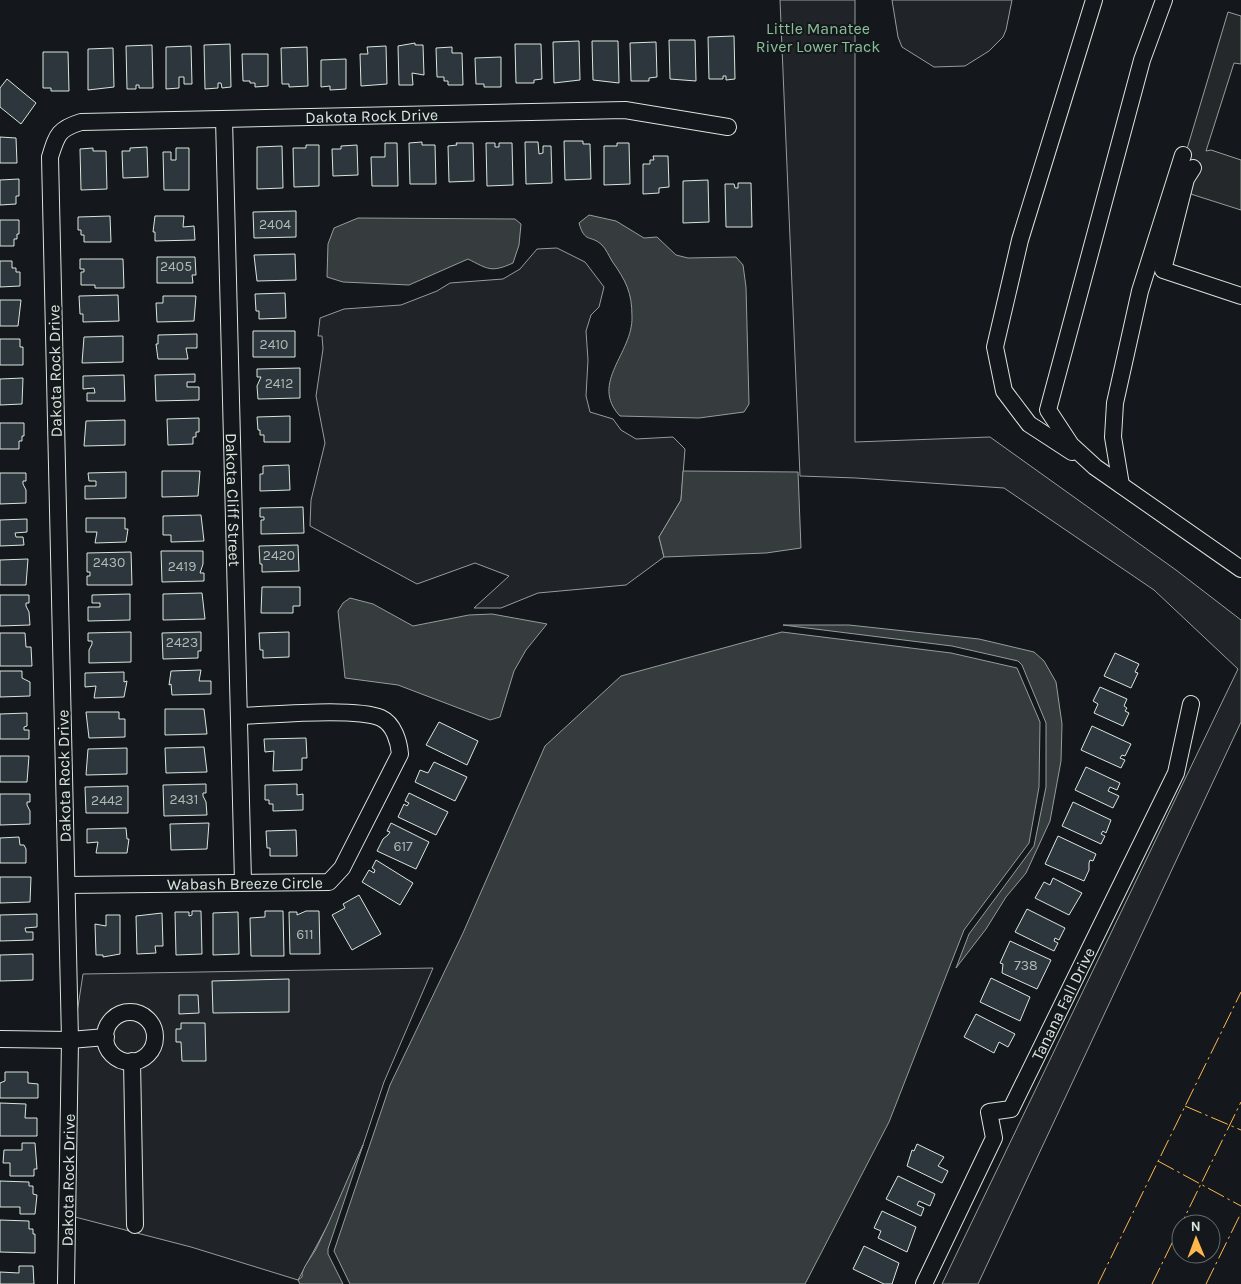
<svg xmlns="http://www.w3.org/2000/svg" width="1241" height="1284" font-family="Karla,sans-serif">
  <rect width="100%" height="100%" fill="#14181c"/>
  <path fill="#202428" stroke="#939e99" d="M780 0H855V442L990 437 1176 570 1241 620V722L978 1284H942L1238 669 1154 590 1004 488 856 478 800 476Z
    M892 0H1012L1006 30 1003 37 989 51 965 66 934 67 902 47 898 37Z
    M557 248 585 262 604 287 599 307 591 315 586 331 588 360 586 396 590 412 613 419 621 430 636 439 673 437 685 449 681 500 659 537 664 557 626 585 538 593 501 608H474L509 576 475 563 417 584 310 526 311 500 325 443 316 396 323 349 322 336H318L320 318 344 309 401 305 437 291 450 283 503 279 520 269 537 249Z
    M433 968 384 1082 363 1145 337 1208 298 1280 191 1247 75 1217 77 1013 83 974Z"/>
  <path fill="#24282b" stroke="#939e99" d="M1228 12 1241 16V64L1234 63 1206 151 1211 150 1241 160V210L1175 189Z"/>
  <path fill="#363b3e" stroke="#939e99" d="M589 215 616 221 644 238 657 237 676 255 688 258 736 257 743 265 746 287 749 404 744 412 699 418 620 416C589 383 633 353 632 317 632 292 626 281 612 261 609 256 606 249 602 245 590 234 585 244 579 223Z
    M358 218 515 219 521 224 519 245 513 263C491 273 488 269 468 259L409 285 343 282 327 277 328 244 334 228Z
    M683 471 798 472 801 548 766 553 664 557 659 537 681 500Z
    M350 598 373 604 413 626 469 615 492 614 547 624 526 650 514 671 500 717 490 720 398 685 345 678 338 611 343 603Z
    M783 625H849L979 639 1034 652 1044 661 1056 682 1062 724 1061 761 1050 821 1026 873 1006 897 986 929 956 968 969 934 1034 846 1046 787V723L1022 665 1018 661 952 646Z
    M782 632 951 653 1017 668 1040 722 1039 787 1029 843 964 930 889 1122 805 1284H350L334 1251 390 1085 463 933 545 746 621 676Z
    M363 1145 328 1249V1254L343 1284H300L298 1280 302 1277C301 1268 313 1256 317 1247 334 1213 347 1179 363 1145Z"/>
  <path fill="#2c363c" stroke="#d8e6dc" d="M734 36 735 79 726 80V76H723V79H709L708 37Z
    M669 40H695L696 81 670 79Z
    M579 41 580 80 554 83 553 42Z
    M592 41H618L619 83 593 80Z
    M656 42 657 77 649 78V81H631L630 43Z
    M415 43V45H423L424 75 412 73 413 85H399L398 46Z
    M230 44 231 87 222 88 221 83H218V88L205 89 204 45Z
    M515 44H541L542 79 534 80V83H516Z
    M152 45 153 88H139V85H136V89H127L126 46Z
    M191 46 192 84H184V77H179V88L166 89V47Z
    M386 46 387 84 361 86 360 54H368L367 47Z
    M307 47 308 86 289 87V84H282L281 48Z
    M452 47V53H462L463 85H448V81H444V77H437L436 48Z
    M113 48 114 87 88 90V49Z
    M43 52H68L69 91H51V88H43Z
    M242 54H268V86L255 87V83H250V81H243Z
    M501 57V87H484V84H476L475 58Z
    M346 59V89L330 90V86L321 87V60Z
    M7 79 36 103 21 124 0 107V88Z
    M0 137 16 138 17 163H0Z
    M564 141H583V144H590L591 179 565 180Z
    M422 142V145H435L436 184H410L409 143Z
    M525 142H538L539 154 543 153V146H551L552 183 526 184Z
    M385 143H397L398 186H372L371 157H385Z
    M456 143H473L474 181 449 182 448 146 457 145Z
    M486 143H495V147H499V143H512L513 185 487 186Z
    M617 143H629L630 184 604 185V146H617Z
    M306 145H319V186L294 187 293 148H306Z
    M357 145 358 175 333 176 332 149H341V146Z
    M282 146 283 188 257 189V147Z
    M147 147 148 177 123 178 122 151H130V148Z
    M93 148V151H106L107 189 81 190 80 149Z
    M176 148H189V190H164L163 152H171V160H176Z
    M653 156H668L669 187 659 188V193L643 194V164H650V160H654Z
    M19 179V196H16V204L0 205V180Z
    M708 180 709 222 683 223V181Z
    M738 183H751L752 227H726L725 184H734L735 188H738Z
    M296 211V237L254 238 253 212Z
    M110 216 111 242H84V235H81V230H78V217Z
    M155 216H184L183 227 194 226 195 240 155 241V232H153Z
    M0 220H19V234H17V239H14V246H0Z
    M295 254 296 280 257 281 254 255Z
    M157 257H195L196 275H192L193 283H157Z
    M80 259H123L124 288H95V285H81V272H84V269H80Z
    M0 261H12V268H16V272H20V286L0 287Z
    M285 293 286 318 259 319V311H256L255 294Z
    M118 295 119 321 83 322V314H80L79 296Z
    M163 296H196L194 321 157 322 156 303H163Z
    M0 300H21L18 326H0Z
    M253 331H295V357H253Z
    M197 334V348H186L188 359H158L156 344H158V335Z
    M123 336V362L82 363 84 337Z
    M0 339H20V347H23V365H0Z
    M300 368V398L258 399 257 386 261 377H257V369Z
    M195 374V382H187V387H199V400L156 401 155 375Z
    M124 375 125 401H87V393H95L94 388 83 389V376Z
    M23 378 22 404 0 405V379Z
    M290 416V442H264V435H260V430H258L257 417Z
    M199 418V432H196V437H193V444L168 445 167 419Z
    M125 420V445L84 446 86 421Z
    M0 423H24V436H22V441H19V449H0Z
    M289 465 290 490 260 491V474H263V466Z
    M162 471H200L198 496 162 497Z
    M126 472V498L85 499V486H96V481H89L88 473Z
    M0 473H26V481H23V484L26 490V503L0 504Z
    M303 507 304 533 261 534V520H264V517H260V508Z
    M201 515 204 541 171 542V535H163V516Z
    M86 518H125V529H128L126 542 95 543 97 532H86Z
    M27 519V532L15 533 16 537H23L24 545 0 546V520Z
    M298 545 299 571 262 572V564H260L259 546Z
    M161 551H203V564L200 573H204V581L162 582Z
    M131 552 132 585H87V576H90V572H87V553Z
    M28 559 26 585H0V560Z
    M262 587H300V606H293V613H261Z
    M202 593 205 619 163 620V594Z
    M130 594V620L88 621V607H100V603H92V595Z
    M0 595H29V603H26V606L29 612 30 625 0 626Z
    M131 632V662L89 663V650L92 644V641H88V633Z
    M201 632V651H198V658L163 659 162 633Z
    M289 632V657L263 658V650H260L259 633Z
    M0 633H25L26 647H31L32 666H0Z
    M1115 653 1139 664 1135 672 1138 673 1131 688 1104 676Z
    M201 670 199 681H211V694L172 695 171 684 169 685 171 671Z
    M0 671H22V678L30 682V696L0 697Z
    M124 672V682L127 681 124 697 94 698 96 686 85 687V673Z
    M1100 687 1127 699 1124 706 1127 708 1125 711 1129 713 1123 726 1094 713 1098 704 1093 701Z
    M165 709H204L207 734 165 735Z
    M86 712H119V719H125V737L89 738Z
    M27 713V726L24 727V730H29V739H0V714Z
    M439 722 478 741 467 765 426 745Z
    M1092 726 1131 744 1125 756 1122 755 1120 758 1125 760 1121 768 1081 750Z
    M306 738 307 758H302V770L273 771 274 751 265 752 264 739Z
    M204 747 207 772 166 773 165 748Z
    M127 748V774L86 775 88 749Z
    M0 756H29L27 782H0Z
    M434 762 467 777 455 801 415 782 420 770 428 773Z
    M1086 767 1120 783 1117 790 1110 787 1108 791 1119 796 1113 808 1075 790Z
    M206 784V793H203V796L206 802 207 815 164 816 163 785Z
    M297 784V795L303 794V810L273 811V804H269V800H265V785Z
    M128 786V813H86L85 787Z
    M409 793 448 812 436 835 398 817 404 804 407 806 409 803 405 801Z
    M0 794H30V802H27V805L30 811V824L0 825Z
    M1073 802 1111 820 1106 833 1103 831 1101 834 1105 836 1101 844 1062 826Z
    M209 823 207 849 171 850 170 824Z
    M391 823 429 842 416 869 377 851 383 839 388 835 390 832 387 831Z
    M126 828 127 839H129L127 853H96L98 842 87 843V829Z
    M296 830 297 856H270V848H267L266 831Z
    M1058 836 1096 854 1093 861 1090 860 1089 863V870L1084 881 1045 864Z
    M19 837 20 845H24L26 849V863H0V838Z
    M376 860 413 883 400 905 362 882 369 870 374 873 375 870 372 868Z
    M0 877H31L30 902 0 903Z
    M1053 878 1082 893 1069 915 1035 898 1044 882 1050 885Z
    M359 895 381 934 352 950 332 915 345 908 343 904Z
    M1027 909 1065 928 1059 940 1055 938 1054 941 1058 943 1054 951 1015 932Z
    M192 911H201L202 954 176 955 175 912H189V916L192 915Z
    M265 911H283L284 956H251L250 918 265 917Z
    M306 911H319L320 954H290L289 912H297V915Z
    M238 912 239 954 213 955V913Z
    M162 913 163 946H155L156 953 137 954 136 916Z
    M37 914V927L25 928 26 932H33V940L0 941V915Z
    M106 915H120V954L103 957V955H96L95 924 106 926Z
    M1010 941 1051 960 1037 989 1002 973 1003 964 1000 963Z
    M33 954V980L0 981V955Z
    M991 978 1030 997 1020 1021 980 1002Z
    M289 979V1012L213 1013 212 981Z
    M179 995H198L199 1013 179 1014Z
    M976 1014 1015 1034 1008 1047 999 1042 994 1053 964 1037Z
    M181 1023H205L206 1061H182L181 1042H176V1029H181Z
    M5 1072H28V1083L38 1084V1098H0V1083L5 1081Z
    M0 1103 26 1104 25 1118H37V1136H0Z
    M22 1143H35L37 1169H34V1176H10V1163H3L4 1150H22Z
    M917 1144 944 1157 938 1166 948 1171 942 1183 907 1166 912 1150 914 1151Z
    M898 1176 935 1194 930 1206 919 1201 917 1205 924 1208 921 1216 886 1199Z
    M0 1181 29 1182V1186H33V1194L37 1195 35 1214H20V1207H0Z
    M882 1211 916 1227 907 1252 878 1238 881 1231 874 1228Z
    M0 1220 29 1221V1229H33V1234H35V1253L0 1252Z
    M864 1246 899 1263 892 1284H884L853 1269Z
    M19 1266H33L34 1284H0V1272L19 1273Z"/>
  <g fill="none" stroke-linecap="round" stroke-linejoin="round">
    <defs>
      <g id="minor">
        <path d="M1164 0 1142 60 1048 410 1071 445 1095 467 1241 569"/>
        <path id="s1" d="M224 119 243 882"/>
        <path d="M1193 168 1186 179 1163 270 1241 296"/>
        <path d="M1072 452 1029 424 1004 391 995 347 1020 240 1094 0"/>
        <path d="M1121 485 1113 437 1115 403 1140 291 1183 155"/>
        <path id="s2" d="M67 885 329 882 342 868 400 754C399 742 394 724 381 718 356 707 271 715 239 716"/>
        <circle cx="130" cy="1037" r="25"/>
        <path d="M0 1039 70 1040 106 1037"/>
        <path d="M132 1061 135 1225"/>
        <path id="s3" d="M66 1284 70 1040 50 157C57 135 58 129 81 122L625 110 728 127"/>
        <path id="s4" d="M924 1284 994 1138 989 1112 1011 1109 1176 773 1191 704"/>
      </g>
    </defs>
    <use href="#minor" stroke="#d8e6dc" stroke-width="18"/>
    <use href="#minor" stroke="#14181c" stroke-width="16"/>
    <path stroke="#ffb74d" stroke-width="1" stroke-dasharray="18 4 2.5 4" stroke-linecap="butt" d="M1185 1106 1241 1130
      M1158 1161 1241 1206
      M1098 1284 1241 992
      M1152 1284 1241 1102
      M1206 1284 1241 1213"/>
  </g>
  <g text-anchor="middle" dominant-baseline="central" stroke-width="4" stroke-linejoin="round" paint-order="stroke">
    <g font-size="14" fill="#adbab4">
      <text x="275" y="224">2404</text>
      <text x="176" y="266">2405</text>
      <text x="274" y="344">2410</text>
      <text x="279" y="383">2412</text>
      <text x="279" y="555">2420</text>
      <text x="109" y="562">2430</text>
      <text x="182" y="566">2419</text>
      <text x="182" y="642">2423</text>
      <text x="184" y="799">2431</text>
      <text x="107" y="800">2442</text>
      <text x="403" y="846">617</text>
      <text x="305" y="934">611</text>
      <text x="1026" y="965">738</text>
    </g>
    <g font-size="16" fill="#8ac095" stroke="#14181c">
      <text x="818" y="28">Little Manatee<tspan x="818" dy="18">River Lower Track</tspan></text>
    </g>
    <g font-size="16" fill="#d8e6dc" stroke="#14181c">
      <text stroke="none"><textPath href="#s3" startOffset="1468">Dakota Rock Drive</textPath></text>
      <text transform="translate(55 371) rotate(-91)">Dakota Rock Drive</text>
      <text stroke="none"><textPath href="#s1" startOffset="381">Dakota Cliff Street</textPath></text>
      <text transform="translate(64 776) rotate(-91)">Dakota Rock Drive</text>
      <text stroke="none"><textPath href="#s2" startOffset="178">Wabash Breeze Circle</textPath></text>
      <text stroke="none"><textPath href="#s4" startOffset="328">Tanana Fall Drive</textPath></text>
      <text stroke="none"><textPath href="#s3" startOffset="104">Dakota Rock Drive</textPath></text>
    </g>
  </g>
  <g transform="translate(1196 1239) rotate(359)"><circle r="24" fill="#14181c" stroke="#626a69"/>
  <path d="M0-4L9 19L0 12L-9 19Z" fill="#ffb74d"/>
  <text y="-8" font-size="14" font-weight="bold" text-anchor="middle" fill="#d8e6dc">N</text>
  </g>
</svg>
